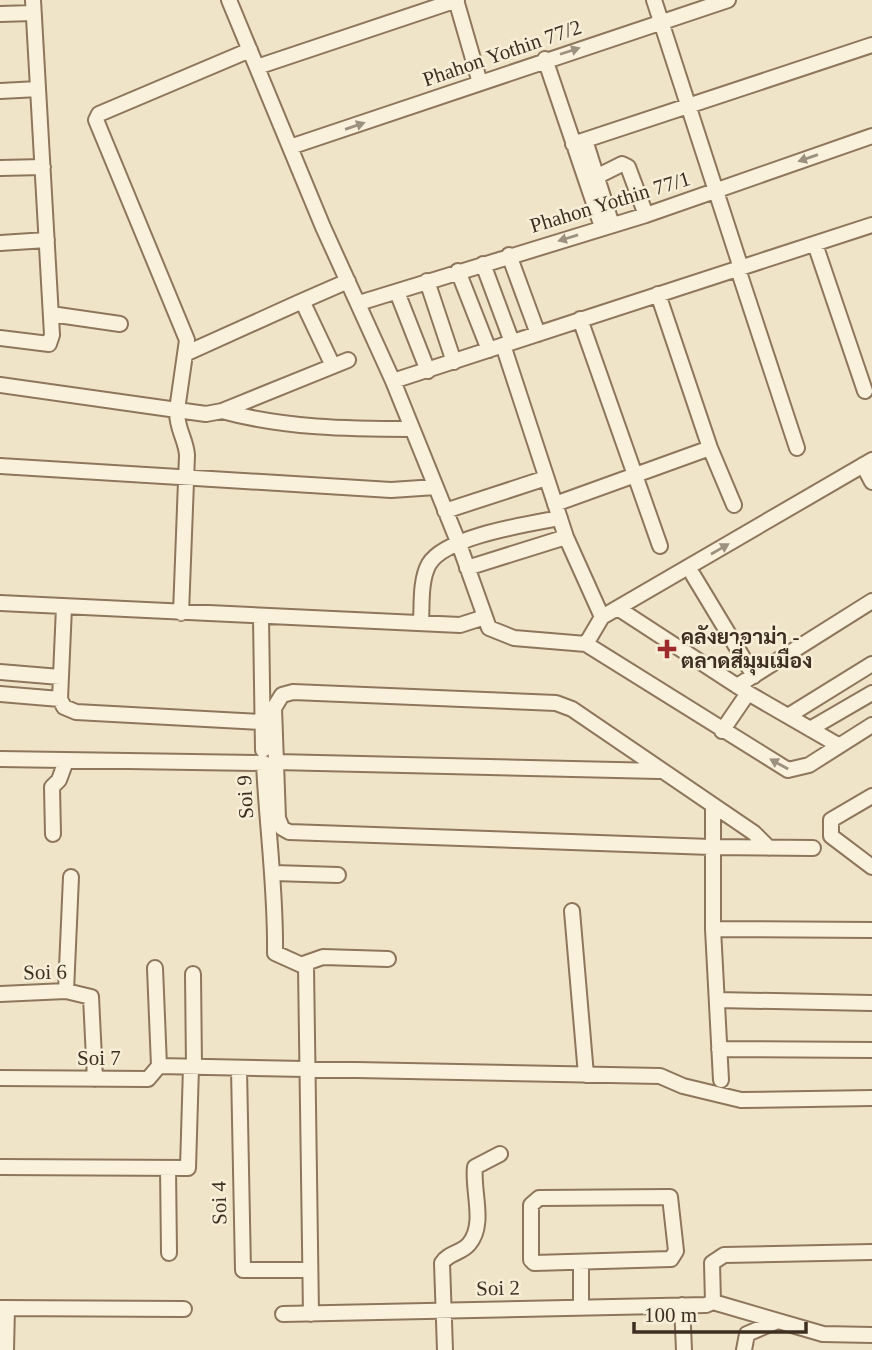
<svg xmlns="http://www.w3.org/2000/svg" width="872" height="1350" font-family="'Times New Roman',Sarabun,serif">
  <rect width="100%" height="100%" fill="#f0e4c8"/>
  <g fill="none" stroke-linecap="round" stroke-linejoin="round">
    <defs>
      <path id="minor" d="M229 0 323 227 393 381 459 544 489 628 514 638 586 644 602 617 872 460
        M456 0 480 83
        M654 0 741 268
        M0 14 33 13
        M545 59 602 227
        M257 67 457 0
        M0 91 38 89
        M585 140 612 225
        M573 144 872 45
        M290 147 728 0
        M0 168 43 167
        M596 177 622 164 628 167 646 215
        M0 243 47 240
        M815 244 865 391
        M509 255 538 334
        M483 264 512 342
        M738 269 797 448
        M458 271 489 350
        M427 281 454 362
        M397 292 428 371
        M658 294 710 448 734 505
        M300 302 348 281
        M359 303 646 215 872 136
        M51 314 120 324
        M580 319 660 546
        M0 338 49 344 52 335 33 0
        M503 345 566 537 602 617
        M187 353 300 302 305 307 333 366
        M393 381 872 225
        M0 385 177 410 187 340 96 120 99 114 250 50
        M222 411C284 428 348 429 412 429
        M863 465 872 482
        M0 466 391 490 436 487
        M555 504 710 448
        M445 511 546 478
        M467 568 566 537
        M693 575 754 676
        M0 603 460 625 485 617
        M64 607 60 699 64 707 76 712 262 722
        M619 609 748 693 838 745
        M181 613 187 455C186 439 176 428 177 410L206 414 222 411 348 360
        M261 618 263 750
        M421 623C422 605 420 580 429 564 446 536 529 524 560 518
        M586 644 788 770 809 765 872 725
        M0 672 60 677
        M737 686 872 601
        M0 694 60 699
        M788 716 872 664
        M810 729 872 693
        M722 731 748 693
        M0 759 264 763C267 828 276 889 275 953L306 967 311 1314
        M276 762 659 771
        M872 796 831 820V836L872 867
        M713 806V929L721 1080
        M53 834 52 787 59 780 66 761
        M769 848 754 833 572 709 556 703 293 692 282 695 274 708 278 818 282 828 289 832 711 847 813 848
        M274 873 338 875
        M572 911 586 1075
        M713 929 872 930
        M303 964 323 957 388 959
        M155 968 159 1066
        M193 974 194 1067
        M66 991 71 877
        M0 994 66 991 91 997 95 1079
        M717 1000 872 1003
        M719 1049 872 1050
        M239 1069 243 1270H310
        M0 1078 148 1079 159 1066 660 1076 683 1086 741 1100 872 1098
        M0 1167 188 1168 191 1067
        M168 1168 169 1253
        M670 1197 676 1251 671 1259 534 1263 531 1260V1205L539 1198Z
        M581 1262V1307
        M713 1302 712 1263 724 1255 872 1252
        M713 1302 823 1334 872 1335
        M682 1305 684 1350
        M0 1308 184 1309
        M283 1314 706 1305 713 1302
        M6 1350 7 1308
        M445 1350 442 1263C448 1253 462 1253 469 1244 486 1224 472 1191 475 1167L500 1154
        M744 1350 747 1334 775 1322"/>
    </defs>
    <use href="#minor" stroke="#8d765c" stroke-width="18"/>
    <use href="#minor" stroke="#faf1dc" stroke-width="14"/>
  </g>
  <defs><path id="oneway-solid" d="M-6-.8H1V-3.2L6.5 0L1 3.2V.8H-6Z" transform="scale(1.75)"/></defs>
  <g fill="#9c907e">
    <use href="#oneway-solid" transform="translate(570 51) rotate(-18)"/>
    <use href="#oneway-solid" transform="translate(355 126) rotate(-19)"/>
    <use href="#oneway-solid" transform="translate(808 158) rotate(161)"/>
    <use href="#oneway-solid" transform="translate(568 238) rotate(163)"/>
    <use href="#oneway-solid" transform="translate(720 549) rotate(-30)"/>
    <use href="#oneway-solid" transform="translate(779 764) rotate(-151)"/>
  </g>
  <path fill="#9e2a2b" stroke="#f7eed8" stroke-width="2.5" d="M663.5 638.5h7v7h7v7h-7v7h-7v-7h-7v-7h7z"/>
  <g text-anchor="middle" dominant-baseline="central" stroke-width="5" stroke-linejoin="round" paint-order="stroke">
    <g font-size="21" fill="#3d2e20" stroke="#f7eed8">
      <text transform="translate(502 53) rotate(-19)">Phahon Yothin 77/2</text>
      <text transform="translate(610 202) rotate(-17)">Phahon Yothin 77/1</text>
      <text transform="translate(245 797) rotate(-93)">Soi 9</text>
      <text transform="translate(45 972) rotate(-1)">Soi 6</text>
      <text x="99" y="1058">Soi 7</text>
      <text transform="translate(219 1203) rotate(-91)">Soi 4</text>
      <text transform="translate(498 1288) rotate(-1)">Soi 2</text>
    </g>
    <g font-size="21" font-weight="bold" fill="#3d2e20" stroke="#f7eed8" text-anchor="start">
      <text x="681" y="637">คลังยาอาม่า -<tspan x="681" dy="24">ตลาดสี่มุมเมือง</tspan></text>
    </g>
  </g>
  <path d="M634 1322v10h172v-10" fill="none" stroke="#3d2e20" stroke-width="3.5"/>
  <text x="644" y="1322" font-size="21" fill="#3d2e20" stroke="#f7eed8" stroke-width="5" paint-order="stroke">100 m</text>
</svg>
